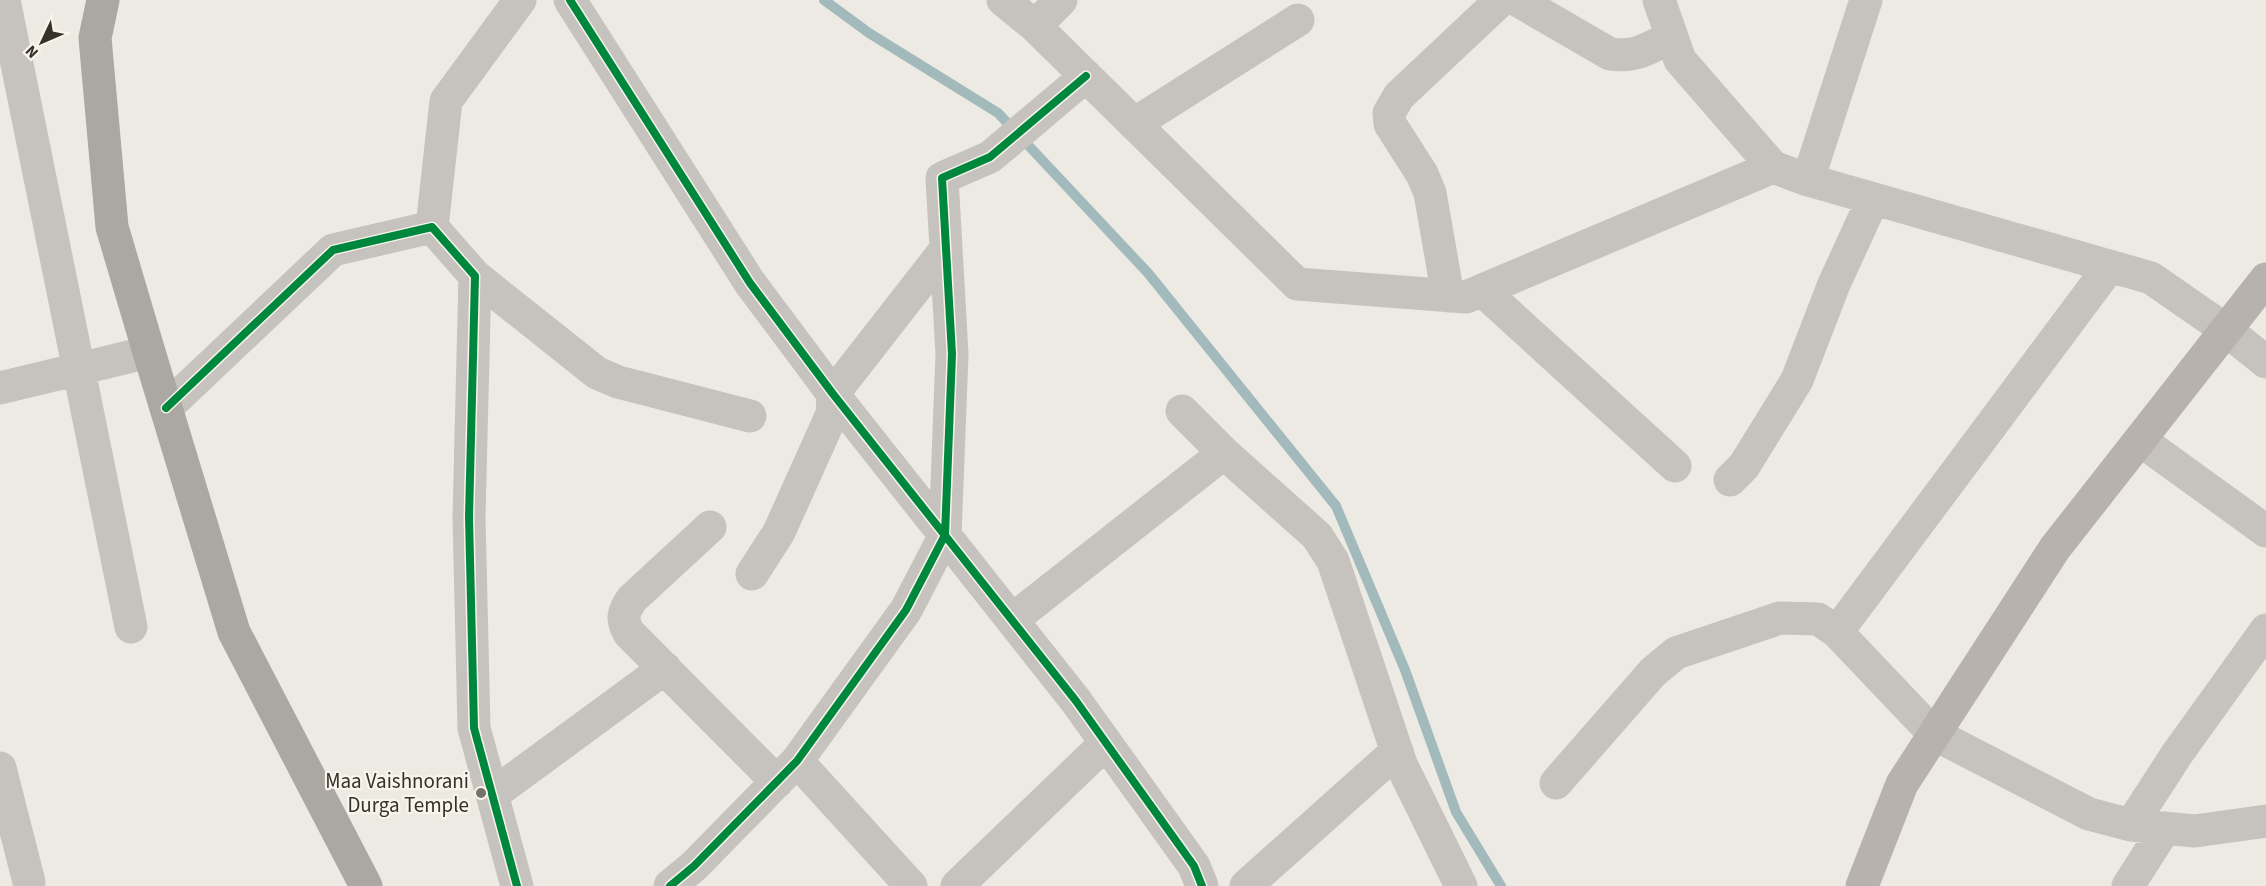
<svg xmlns="http://www.w3.org/2000/svg" width="2266" height="886" font-family="'Source Sans 3',sans-serif">
  <rect width="100%" height="100%" fill="#edeae4"/>
  <g fill="none" stroke-linecap="round" stroke-linejoin="round">
    <path stroke="#a2babc" stroke-width="10" d="M824 0 869 33 998 113 1148 273 1336 506 1405 670 1456 812 1501 886"/>
    <path stroke="#c6c2bd" stroke-width="33" d="M4 0 131 627
      M570 0 750 283 833 394 1076 701 1194 866 1202 886
      M1003 0 1035 26 1297 284 1466 297 1773 167
      M1517 0 1610 54C1636 58 1649 48 1671 37
      M1659 0 1680 60 1773 167 1808 180 2151 278 2226 330 2266 362
      M1035 26 1061 0
      M1134 124 1298 20
      M1808 180 1866 0
      M432 227 446 101 520 0
      M475 276 597 373 618 382 750 416
      M1482 290 1675 466
      M1448 296 1430 193 1422 174 1390 124 1389 113 1399 96 1501 0
      M0 388 149 352
      M166 408 333 250 432 227 475 276 469 517 474 728 517 886
      M1182 411 1224 453 1317 536 1333 561 1401 764 1461 886
      M2140 440 2266 531
      M1730 480 1744 466 1797 380 1834 284 1873 199
      M710 527 632 599C623 612 621 619 629 633L777 782
      M752 574 779 532 832 414 833 394 946 249
      M1012 620 1224 453
      M1837 632 2110 266
      M797 761 911 886
      M0 768 29 882
      M1556 783 1653 672 1676 653 1780 618 1818 619 1837 632 1934 734 2089 814 2131 825 2195 831 2266 821
      M492 795 665 668
      M2131 825 2177 754 2266 630
      M670 886 694 866 797 761 906 610 945 535 952 354 942 178 990 157 1086 76
      M957 886 1106 743
      M1246 886 1397 751
      M2128 886 2165 828"/>
    <path stroke="#b7b2ad" stroke-width="33" d="M1862 886 1902 784 2055 548 2266 279"/>
    <path stroke="#aba7a2" stroke-width="33" d="M103 0 95 38 112 227 149 352 234 632 366 886"/>
    <defs>
      <path id="cycleway" d="M570 0 750 283 833 394 1076 701 1194 866 1202 886
        M166 408 333 250 432 227 475 276 469 517 474 728 517 886
        M670 886 694 866 797 761 906 610 945 535 952 354 942 178 990 157 1086 76"/>
    </defs>
    <use href="#cycleway" stroke="#f9f4ec" stroke-width="11"/>
    <use href="#cycleway" stroke="#00873e" stroke-width="8"/>
  </g>
  <circle fill="#77716c" stroke="#f9f4ec" stroke-width="2" cx="481" cy="793" r="6"/>
  <g text-anchor="middle" dominant-baseline="central" stroke-width="4.5" stroke-linejoin="round" paint-order="stroke">
    <g font-size="21" fill="#37302b" stroke="#f9f4ec" text-anchor="end">
      <text x="469" y="781">Maa Vaishnorani<tspan x="469" dy="24">Durga Temple</tspan></text>
    </g>
  </g>
  <g transform="translate(42 42) rotate(226)" stroke="#f9f4ec" stroke-width="4.5" paint-order="stroke">
  <path d="M0-4.5L10 22L0 15L-10 22Z" fill="#37302b"/>
  <text y="-9" font-size="16" font-weight="bold" text-anchor="middle" fill="#37302b">N</text>
  </g>
</svg>
